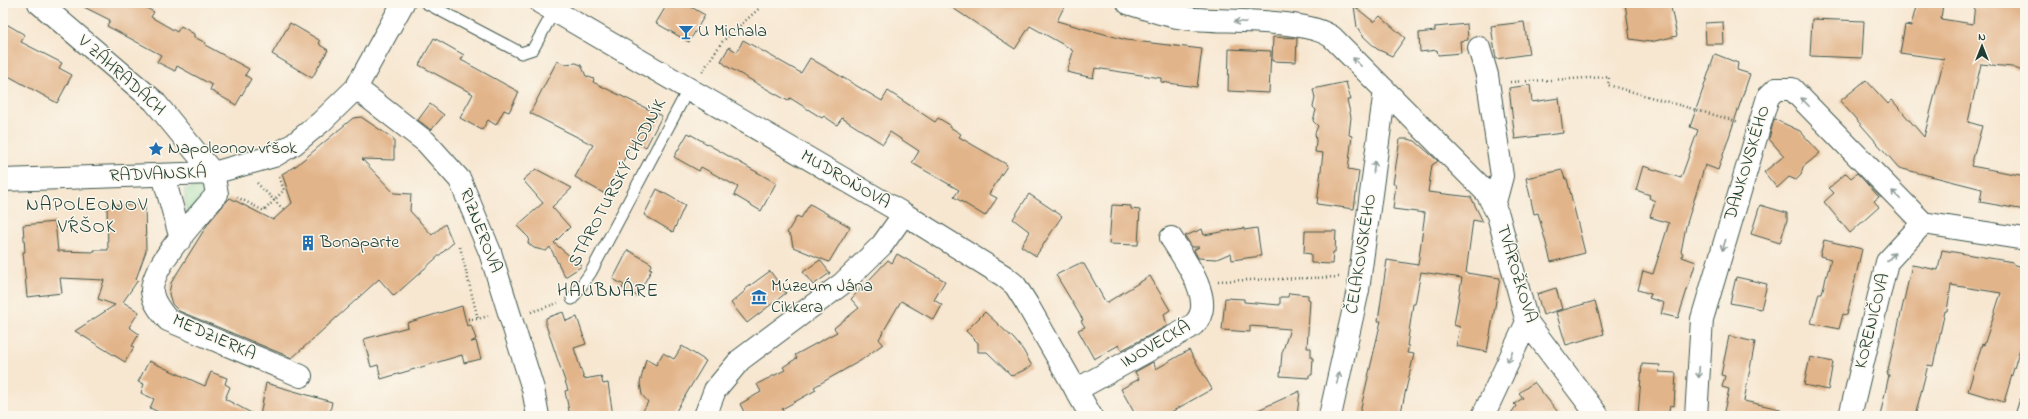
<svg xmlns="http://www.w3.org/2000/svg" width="2028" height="419" font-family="'Indie Flower',sans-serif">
  <rect width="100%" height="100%" fill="#fbf7ec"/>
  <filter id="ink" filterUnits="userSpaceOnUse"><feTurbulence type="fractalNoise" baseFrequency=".025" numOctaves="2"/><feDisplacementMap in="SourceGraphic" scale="8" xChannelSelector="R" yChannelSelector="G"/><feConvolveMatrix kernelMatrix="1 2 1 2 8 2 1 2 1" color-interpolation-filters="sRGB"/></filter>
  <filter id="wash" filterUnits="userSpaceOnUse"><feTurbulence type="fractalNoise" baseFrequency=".012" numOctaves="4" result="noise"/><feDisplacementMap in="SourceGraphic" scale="16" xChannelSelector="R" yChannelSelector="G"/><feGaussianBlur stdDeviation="0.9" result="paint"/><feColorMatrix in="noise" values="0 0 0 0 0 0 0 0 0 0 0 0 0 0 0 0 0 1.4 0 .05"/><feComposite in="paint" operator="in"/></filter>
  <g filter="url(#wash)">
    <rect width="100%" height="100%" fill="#f7e7d1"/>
    <path fill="#7bcf92" stroke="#4d8663" d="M202 187 205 190V200L187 221 184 189Z"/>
    <g id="blocks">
      <path fill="#e2b489" d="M76 3H137L154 12 151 17 177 32 181 26 194 34V37L206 43 205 45 249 69 245 75 251 79 236 105 210 90 212 85 177 66 175 71 157 62 161 55 107 26 110 20Z
        M668 3H684L705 15 689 42 656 23Z
        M945 3H1066L1057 21 1126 40 1202 49 1197 87 1161 82V78L1095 68 1093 78 1067 72 1073 52 1071 49 1030 26 1015 49Z
        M1625 3H1670L1677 36 1650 42 1630 39Z
        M1917 3H1943L1941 19 1973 24 1975 3H2025V72L2012 67 1981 64 1968 122 1982 126 1971 166 2025 176V210L1980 202 1982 189 1899 168 1840 101 1866 80 1888 104 1892 100 1924 137 1944 59 1900 53 1905 25 1911 26Z
        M1354 6 1374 22 1380 16 1405 38 1392 56 1377 49 1363 36 1357 27Z
        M1812 19 1864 21 1862 58 1810 56Z
        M3 22 25 35 21 42 62 63 59 68 72 75 57 103 3 73Z
        M1524 22 1529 54 1496 59 1491 26Z
        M1723 22 1724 44H1706L1705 23Z
        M290 23 319 40 320 45 328 50 312 78 272 54Z
        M1467 24 1468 40 1460 41 1461 53 1438 55 1437 50 1420 52 1419 33 1435 31V27Z
        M1273 37 1297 38 1296 62 1272 61Z
        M434 38 464 55 461 60 519 92 509 112 504 110 496 125 488 120 482 130 460 118 473 94 419 65Z
        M743 40 801 73 810 58 882 101 888 91 935 122 938 118 950 125V127L961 134 959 137 1006 164 1007 166 989 194 997 198 985 216 954 197 959 190 912 163 919 151 890 132 883 144 842 118 837 125 824 116 822 118 790 98 788 101 728 67 721 61 729 47 737 52Z
        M1229 49 1271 51 1269 93 1228 91Z
        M1715 54 1738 63 1737 70 1750 74 1718 170 1705 165 1686 226 1681 252 1683 253 1682 257 1696 262 1678 318 1661 314 1664 303 1649 298 1651 294 1638 290 1643 271 1653 274 1669 223 1650 217 1655 201 1649 198 1650 195 1636 190 1643 166 1681 178 1698 130 1690 127Z
        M557 61 564 64 576 63 581 65 586 76 594 79 593 82 662 116 646 147 634 141 605 194 575 177 593 145 530 113Z
        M1346 82 1351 100H1347L1351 117 1349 135 1352 136 1348 169 1359 171 1354 209 1317 204 1323 153 1315 152 1316 141 1315 133 1318 126 1313 121 1316 110 1313 107 1315 98 1313 89Z
        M1530 85 1532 102 1559 98 1563 133 1515 139 1509 88Z
        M430 104 444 115 431 130 418 120Z
        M361 117 394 139V160L362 159 394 193 411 194 410 211 432 235 445 224 453 243 394 296 379 279 292 358 179 311 172 304 169 294 171 283 209 222 227 201 230 198 273 220 292 203 282 174 297 165 353 118Z
        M1774 119 1800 131 1820 153 1803 167 1801 175 1796 180 1789 177 1777 188 1764 172 1784 156 1769 139Z
        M688 133 776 183 761 211 734 195 738 187 701 167 699 171 674 157Z
        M1400 139H1408L1415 141 1438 161 1432 165 1428 192 1471 197 1483 222 1473 220 1466 273 1500 278 1487 352 1456 346 1460 327 1454 325 1462 278 1421 272 1415 304H1413L1407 346H1409L1407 353 1414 354 1400 416H1359L1381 321H1378L1387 260 1418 265 1425 213 1393 209 1396 184H1393Z
        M536 169 572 188 552 207 570 227 554 243 582 266 565 277 550 247 546 251 534 248 528 243 529 238 517 226 543 203 523 180Z
        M1562 170 1565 179H1567L1585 253 1551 262 1538 213 1534 214 1526 178Z
        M1846 173 1851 178 1857 173 1879 197 1874 201 1879 207 1850 233 1824 202 1834 193 1829 188Z
        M657 189 685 205 673 232 644 215Z
        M1029 194 1062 216 1036 256 1021 246 1030 232 1013 219Z
        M810 204 850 227 829 262 793 247 791 236 787 233 797 216 801 218Z
        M107 205H145L146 251 136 279 138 280 123 302 139 312 129 327 139 334 132 346 134 347 125 362 75 331 115 305 98 299 104 280 60 278 62 293 27 297 23 252H25L23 225 55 222 58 251 94 252V250H108Z
        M1112 205 1131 206V209L1140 210 1138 245 1109 244Z
        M1760 205 1787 213V220L1780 243 1751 234Z
        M1244 228V230L1257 228 1261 256 1232 260 1231 253 1217 259 1198 258 1194 250 1199 247H1192L1185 236 1202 229 1204 235Z
        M1305 231H1336L1335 252H1333L1332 264 1311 263V254L1304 253Z
        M1824 240 1862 249 1847 315 1843 314 1839 329 1811 323 1819 293H1822L1831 259 1820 256Z
        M628 250 652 264 649 268 652 269 637 296 622 288 624 285 613 279Z
        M1942 250 2013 262V264L2025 268V331L2004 402 1968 391 1982 344 1984 345 2001 293 1951 285 1947 311H1945L1933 366 1928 365 1915 416H1880L1889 375 1887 374 1912 265 1938 270Z
        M897 254 945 281 934 300 942 305 934 320 901 301 879 339 883 344 860 361 814 387 816 390 782 409 786 416H746L740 404 761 392 757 384 785 370 783 367 797 358 795 355 837 332 834 328 859 308 851 299 888 260 892 263Z
        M820 260 830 273 813 285 803 272Z
        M1078 264H1084L1106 303 1150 276 1170 310 1164 314 1167 326 1122 350 1119 345 1094 359 1078 330 1085 327 1081 321 1083 320 1056 275Z
        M770 271 786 293 747 323 731 303 745 291 744 290Z
        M1736 277 1767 284 1761 309 1730 303Z
        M1556 288 1562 309 1543 315 1537 294Z
        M1289 293 1308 295V299L1310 300 1307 348H1311V358H1313L1312 375H1309V378L1280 376 1282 353 1290 329 1250 326V332L1222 330 1225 298 1244 299V302L1280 305V297H1288Z
        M1595 301 1604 334 1566 345 1556 312Z
        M462 306 467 326 471 325 476 339 471 342 476 341 481 359 464 363 462 355 381 379 378 365 371 367 364 339 408 327 407 323Z
        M563 312 566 321 577 317 586 344 574 348 584 379 601 376 603 384 608 383 613 416H570L565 391 568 390 546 325V318Z
        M985 312 1014 339 1023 350 1032 366 1012 376 987 352H978V343L966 331Z
        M1729 336 1755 342 1744 401 1780 409 1779 416H1723L1729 389 1722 387 1725 376 1721 375Z
        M682 346 706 361 673 416H640L648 402 642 395 640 383 646 359 656 365 663 353 674 359Z
        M1189 350 1212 389 1164 416H1136L1121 389 1139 379 1135 372 1153 362 1156 369Z
        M1810 357 1833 362 1828 390 1804 385Z
        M149 361 205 386 211 372 227 378 225 384 230 387 225 399 257 416H167L150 408 154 399 141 393 144 384 138 382Z
        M1642 364 1660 365 1659 372 1676 373 1674 406 1670 405 1668 416H1638Z
        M1534 382 1561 416H1509L1516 406 1514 404 1523 398 1519 393Z
        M266 383 332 402 329 416H260Z
        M1300 391 1297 416H1245Z"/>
    </g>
  </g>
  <g filter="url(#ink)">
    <use href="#blocks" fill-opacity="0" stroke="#3f564c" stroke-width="1"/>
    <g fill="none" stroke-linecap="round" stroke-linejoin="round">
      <defs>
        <path id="service" d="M426 3 521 53 533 49 554 11
          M572 299 591 272 689 88
          M2021 416 2025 403"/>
        <path id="minor" d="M39 3 154 101 213 173 217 194C199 216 153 263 152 290 152 301 161 312 168 320L301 376
          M1128 3C1147 9 1165 16 1184 18 1220 23 1304 17 1332 37L1487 193 1498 215 1527 322 1598 416
          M1479 48 1487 75 1502 176 1494 206
          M356 88 426 142 460 180 490 252 533 389 538 416
          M163 175 181 239
          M3 180 213 173 274 156 294 144 321 122 356 88 403 3
          M1923 223 2025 239
          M1076 390 1189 328C1222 308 1184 259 1171 238
          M705 416 715 390 740 360 843 283 882 245 904 214
          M1330 416 1358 290 1385 90
          M1483 416 1527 322
          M1696 416 1702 319 1768 97 1776 89H1792L1923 223
          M1850 416 1887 262 1923 223"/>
        <path id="tertiary" d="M541 3 904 214 1004 276 1015 285 1027 304 1091 416"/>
      </defs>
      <use href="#service" stroke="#3f564c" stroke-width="13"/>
      <use href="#minor" stroke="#3f564c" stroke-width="24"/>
      <use href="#tertiary" stroke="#3f564c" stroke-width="24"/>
      <path stroke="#3f564c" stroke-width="2.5" stroke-dasharray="1 3" stroke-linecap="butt" d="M702 72 722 42 765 3
        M1510 82 1609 77 1608 85 1739 122
        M257 183 284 210
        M237 197 264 211 284 190 279 177
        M460 247 478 319
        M1218 281 1339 277
        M531 312 558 303
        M468 319H478L488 316"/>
      <use href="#service" stroke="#fff" stroke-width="11"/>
      <use href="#minor" stroke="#fff" stroke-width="22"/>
      <use href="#tertiary" stroke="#fff" stroke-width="22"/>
    </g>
    <defs><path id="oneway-shaft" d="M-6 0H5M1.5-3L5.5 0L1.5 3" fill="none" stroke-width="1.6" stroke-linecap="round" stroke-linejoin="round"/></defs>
    <g stroke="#8f9e9a">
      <use href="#oneway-shaft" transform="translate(1240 22) rotate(-177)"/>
      <use href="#oneway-shaft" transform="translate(1357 62) rotate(-135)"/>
      <use href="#oneway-shaft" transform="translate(1805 102) rotate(-134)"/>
      <use href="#oneway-shaft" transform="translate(1374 167) rotate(-83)"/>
      <use href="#oneway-shaft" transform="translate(1896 195) rotate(-134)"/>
      <use href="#oneway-shaft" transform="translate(1724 245) rotate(107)"/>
      <use href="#oneway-shaft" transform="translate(1891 257) rotate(-47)"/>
      <use href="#oneway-shaft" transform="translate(1510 357) rotate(115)"/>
      <use href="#oneway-shaft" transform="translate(1699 372) rotate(93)"/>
      <use href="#oneway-shaft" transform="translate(1338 378) rotate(-77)"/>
    </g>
  </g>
  <defs>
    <symbol id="bar-bare" viewBox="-9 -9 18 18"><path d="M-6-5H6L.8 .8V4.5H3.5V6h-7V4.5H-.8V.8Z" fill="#1f6fb2" stroke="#fbf7ec" stroke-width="2.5" paint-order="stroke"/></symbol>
    <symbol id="sight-bare" viewBox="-9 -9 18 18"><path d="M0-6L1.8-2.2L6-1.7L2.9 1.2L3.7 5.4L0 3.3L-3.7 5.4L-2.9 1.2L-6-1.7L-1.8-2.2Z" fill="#1f6fb2" stroke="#fbf7ec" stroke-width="2.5" paint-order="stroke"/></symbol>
    <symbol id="building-bare" viewBox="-9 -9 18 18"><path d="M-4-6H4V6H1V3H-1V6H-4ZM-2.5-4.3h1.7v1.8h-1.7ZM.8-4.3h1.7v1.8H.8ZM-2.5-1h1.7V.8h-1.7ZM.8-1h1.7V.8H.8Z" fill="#1f6fb2" stroke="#fbf7ec" stroke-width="2.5" paint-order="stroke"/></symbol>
    <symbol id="museum-bare" viewBox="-9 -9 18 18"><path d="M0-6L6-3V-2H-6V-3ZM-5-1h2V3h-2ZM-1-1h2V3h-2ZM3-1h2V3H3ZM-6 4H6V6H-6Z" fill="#1f6fb2" stroke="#fbf7ec" stroke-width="2.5" paint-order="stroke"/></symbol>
  </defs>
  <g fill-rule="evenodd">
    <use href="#bar-bare" x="675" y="21" width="22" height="22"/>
    <use href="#sight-bare" x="145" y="138" width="22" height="22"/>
    <use href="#building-bare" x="297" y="232" width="22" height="22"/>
    <use href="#museum-bare" x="748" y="286" width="22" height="22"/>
  </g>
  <g text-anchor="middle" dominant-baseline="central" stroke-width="3" stroke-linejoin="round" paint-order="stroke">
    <g font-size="18" fill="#1f3d34" stroke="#fbf7ec" text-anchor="start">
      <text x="698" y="32">U Michala</text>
      <text x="168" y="149">Napoleonov vŕšok</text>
      <text x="320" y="243">Bonaparte</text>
      <text x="771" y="287">Múzeum Jána<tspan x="771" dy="21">Cikkera</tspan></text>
    </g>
    <g font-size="18" fill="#1f3d34" stroke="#fbf7ec">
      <text transform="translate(121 76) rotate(42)">V ZÁHRADÁCH</text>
      <text transform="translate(1748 163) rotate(-73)">DANKOVSKÉHO</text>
      <text transform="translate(158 175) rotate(-2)">RADVANSKÁ</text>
      <text transform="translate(845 180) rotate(30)">MUDROŇOVA</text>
      <text transform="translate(618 183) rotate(-62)">STAROTURSKÝ CHODNÍK</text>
      <text transform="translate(480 231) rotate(69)">RIZNEROVA</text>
      <text transform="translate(1362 254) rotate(-81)">ČELAKOVSKÉHO</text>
      <text transform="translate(1516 274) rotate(73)">TVAROŽKOVA</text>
      <text transform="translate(1873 321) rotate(-76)">KORENIČOVA</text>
      <text transform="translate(214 338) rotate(24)">MEDZIERKA</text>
      <text transform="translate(1156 345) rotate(-30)">INOVECKÁ</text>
    </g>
    <g font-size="19" letter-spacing="1" fill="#1f3d34" stroke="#fbf7ec">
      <text x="87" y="205">NAPOLEONOV<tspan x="87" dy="22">VŔŠOK</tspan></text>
      <text x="608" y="291">HAUBNÁRE</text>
    </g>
  </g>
  <rect width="2028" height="419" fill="none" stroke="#fbf7ec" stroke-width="16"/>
  <g transform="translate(1982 46)" stroke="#fbf7ec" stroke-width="3" paint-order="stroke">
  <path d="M0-3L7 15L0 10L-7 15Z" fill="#1f3d34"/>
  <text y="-6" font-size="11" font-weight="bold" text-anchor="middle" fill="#1f3d34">N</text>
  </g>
</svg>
